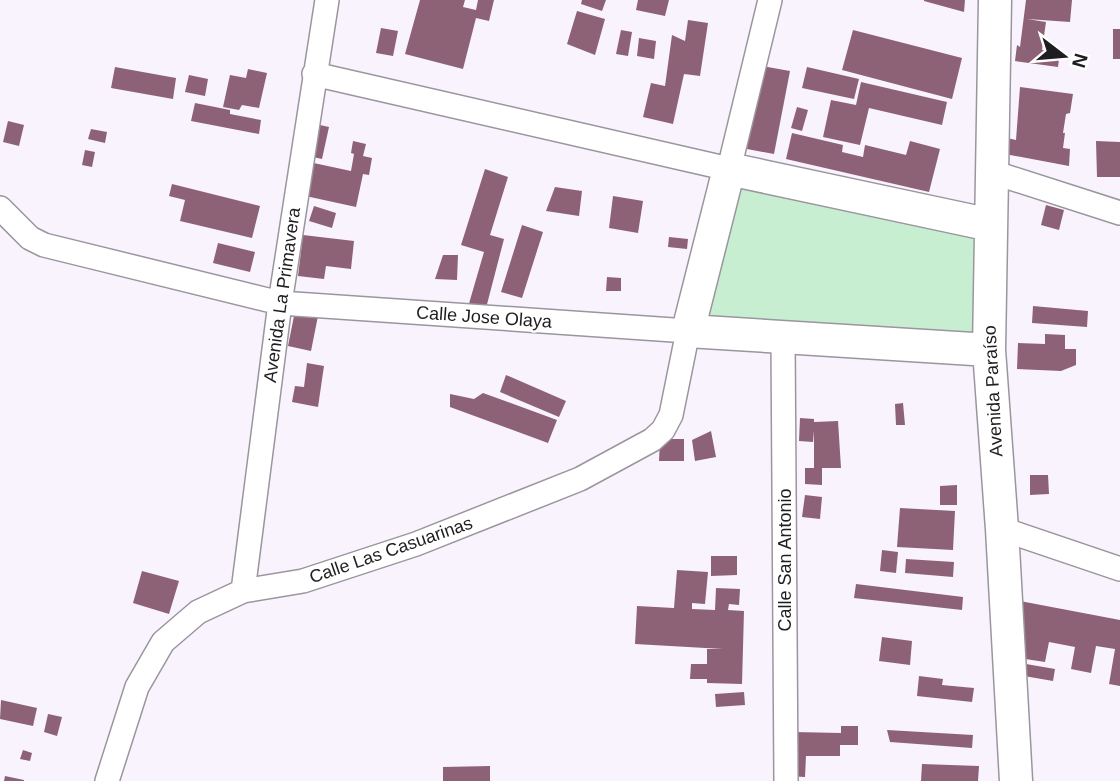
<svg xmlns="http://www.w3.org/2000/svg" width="1120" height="781" font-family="Helvetica,sans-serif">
  <rect width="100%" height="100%" fill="#f9f3fd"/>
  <path fill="#c7eed1" d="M736 178 975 231 974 335 700 323Z"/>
  <path fill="#8e6276" d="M420 0H465L463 7 476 10 478 0H494L489 21 476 18 463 69 405 54Z
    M582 0H606L602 11 581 4Z
    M638 0H669L665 16 636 10Z
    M924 0H965L964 12 924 1Z
    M1026 0H1072L1070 22 1027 19 1046 22 1042 50 1060 51 1058 67 1015 61 1017 45 1020 47Z
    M577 11 605 19 595 55 567 44Z
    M688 20 708 23 700 76 684 74 673 124 643 117 651 83 665 86 672 35 685 41Z
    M381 28 398 31 393 56 376 53Z
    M1113 29H1120V59H1113Z
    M621 30 632 32 628 56 616 54Z
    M853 30 962 58 952 99 842 70Z
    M639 38 656 41 654 59 637 56Z
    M762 66 790 71 774 154 747 149Z
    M115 67 176 78 173 99 111 88Z
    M807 67 859 79 854 99 802 88Z
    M248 69 267 73 259 108 242 105 239 110 223 107 230 75 246 78Z
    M189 75 208 79 205 96 185 92Z
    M861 82 947 102 942 125 869 108 860 145 823 137 831 100 856 105Z
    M1020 87 1073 94 1070 113 1066 114 1063 133H1065L1063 148 1070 149 1069 166 1005 154 1007 138 1016 140Z
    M195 103 230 110V114L261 120 259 134 191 121Z
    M797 107 808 110 802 131 791 128Z
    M8 121 24 125 19 146 3 142Z
    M311 123 329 127 322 159 304 155Z
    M91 129 107 132 105 143 88 139Z
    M792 133 843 145 842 152 863 157 865 145 906 155 910 141 940 149 929 192 786 159Z
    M353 141 366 144 363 156 372 158 369 175 363 174 356 207 301 195 309 162 351 171 354 154 351 153Z
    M1096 141 1120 142V177H1097Z
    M85 150 95 152 92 167 82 165Z
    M485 169 508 177 490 235 504 239 485 312 468 307 484 252 461 245Z
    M172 184 260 206 252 238 180 221 185 200 169 196Z
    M555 187 582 191 579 216 546 211Z
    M613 196 643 201 638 233 609 228Z
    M1046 205 1064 210 1059 230 1041 225Z
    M314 206 336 213 332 228 309 221Z
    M522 225 543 232 522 298 501 292Z
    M303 235 354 241 351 269 326 266 324 279 298 276Z
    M669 237 688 239 687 249 668 247Z
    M218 243 255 252 250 272 213 263Z
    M443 255H458L457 280 435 279Z
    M607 277 621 278V291H606Z
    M1033 306 1088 311 1087 327 1032 323Z
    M295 311 318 316 311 351 288 346Z
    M1045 334 1065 335V349H1076V365L1061 371 1017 369 1018 343 1045 344Z
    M307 363 324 366 318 407 292 402 295 386 304 387Z
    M506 375 566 401 559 417 500 392Z
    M483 393 557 420 548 443 450 407V394L474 399Z
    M903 403 905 425H896L895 404Z
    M800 418 814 419V422L838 421 841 468H822V485L805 484V468H814V431L813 442 799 441Z
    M711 431 716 457 695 461 692 440Z
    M660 439H684V461H659Z
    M1030 475H1048L1049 494 1030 495Z
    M957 485V505H940V486Z
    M805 495 822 497 820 519 802 517Z
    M900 508 955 511 953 550 897 547Z
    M882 550 898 552 896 573 880 571Z
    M711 556H737V575L711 576Z
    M906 559 954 562 953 577 905 573Z
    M677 570 708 572 705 604 692 603V609L715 610 716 588 740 589 739 605 729 604 728 610 744 611 742 684 707 683V679H690L691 664H707V649H723L635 644 637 606 674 608Z
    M142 571 179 581 169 614 133 603Z
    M856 584 963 597 962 610 854 598Z
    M1015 600 1120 620V686L1109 684 1115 649 1096 646 1091 673 1071 669 1075 647 1049 642 1045 662 1019 658Z
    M882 637 912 641 910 665 879 661Z
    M1026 664 1055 669 1053 681 1024 676Z
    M919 676 943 679 942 685 974 688 972 702 917 696Z
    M744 692 745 705 716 707 715 694Z
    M1 700 37 708 33 726 0 719Z
    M48 714 62 717 57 736 44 732Z
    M841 726H858V745H840V756H806L805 777 786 776 794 732 841 733Z
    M887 730 973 735 972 748 890 742Z
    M23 750 32 753 30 761 20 759Z
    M922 764 979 766 978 781H921Z
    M490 766V781H443V767Z
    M5 776 24 780V781H4Z"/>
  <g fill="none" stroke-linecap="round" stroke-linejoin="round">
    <defs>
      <path id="street" d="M314 74 729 169 770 0
        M992 172 1120 213
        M0 208 30 238 44 245 280 303 688 331 671 415 663 430 652 440 580 479 416 544 303 581 243 591 198 612 163 642 137 687 107 781
        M783 338 786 781
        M1002 529 1120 569
        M243 591 280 303 327 0"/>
      <path id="secondary" d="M995 0 989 350 1002 529 1016 781
        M989 350 688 331 729 169 991 225"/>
    </defs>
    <use href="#street" stroke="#9b959e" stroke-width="26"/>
    <use href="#secondary" stroke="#9b959e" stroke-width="35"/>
    <use href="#street" stroke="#fff" stroke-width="23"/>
    <use href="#secondary" stroke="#fff" stroke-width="32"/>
  </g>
  <g text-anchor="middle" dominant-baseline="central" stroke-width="5" stroke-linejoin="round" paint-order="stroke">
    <g font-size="18" fill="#1f1d20" stroke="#fff">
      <text transform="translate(282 295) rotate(-82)">Avenida La Primavera</text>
      <text transform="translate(484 317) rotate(4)">Calle Jose Olaya</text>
      <text transform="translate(993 391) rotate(-93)">Avenida Paraíso</text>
      <text transform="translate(391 550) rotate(-19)">Calle Las Casuarinas</text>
      <text transform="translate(785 560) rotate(-90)">Calle San Antonio</text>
    </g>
  </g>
  <g transform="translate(1064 56) rotate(106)" stroke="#ffffff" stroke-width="5" paint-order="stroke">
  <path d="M0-5L12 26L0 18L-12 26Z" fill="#1f1d20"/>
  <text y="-10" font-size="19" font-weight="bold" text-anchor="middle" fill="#1f1d20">N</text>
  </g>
</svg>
